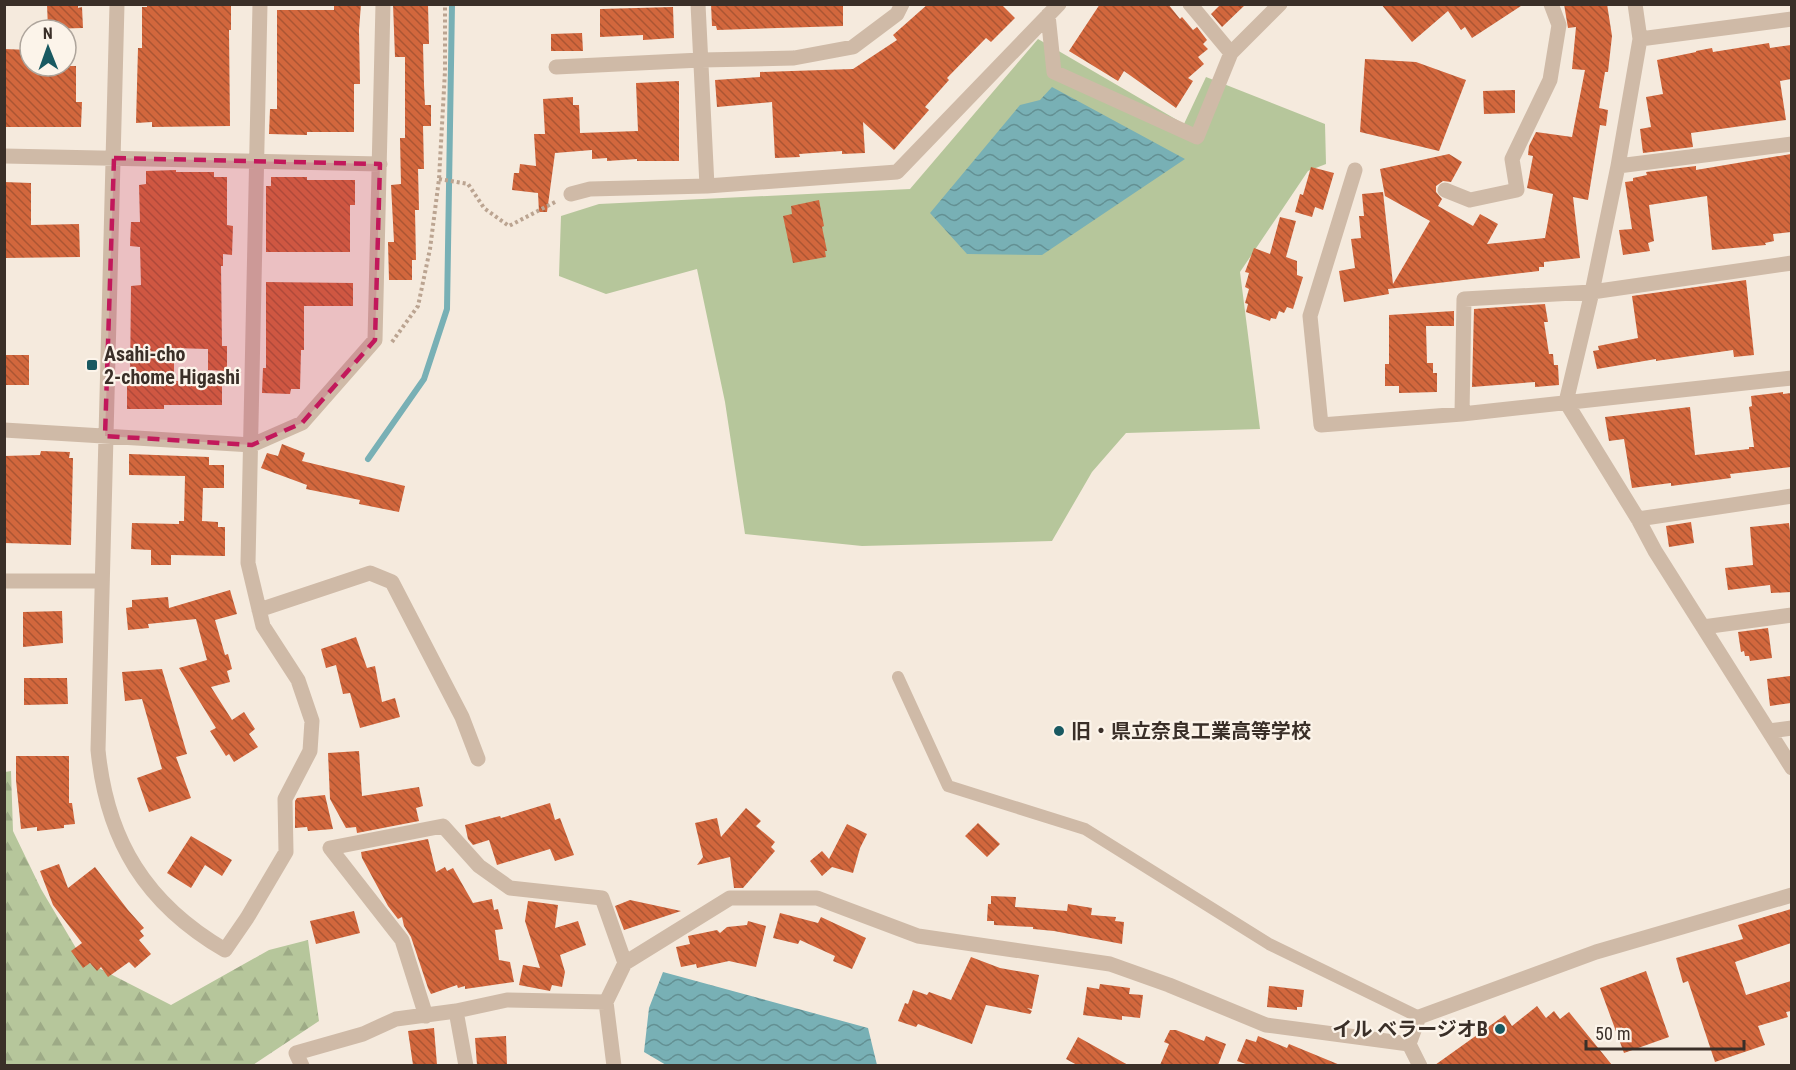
<svg xmlns="http://www.w3.org/2000/svg" width="1796" height="1070" font-family="'Roboto Condensed','Noto Sans JP',sans-serif">
  <defs>
    <pattern id="forest-firs" width="22" height="20" patternUnits="userSpaceOnUse" patternTransform="scale(1.5)"><rect width="22" height="20" fill="#b6c69b"/><path d="M5 1l3.5 6h-7zM16 11l3.5 6h-7z" fill="#9daa86"/></pattern>
    <pattern id="water-waves" width="16" height="10" patternUnits="userSpaceOnUse" patternTransform="scale(1.5)"><rect width="16" height="10" fill="#78b0b5"/><path d="M0 5q4-4 8 0t8 0" fill="none" stroke="#639093"/></pattern>
    <pattern id="building-back-hatch" width="6" height="6" patternUnits="userSpaceOnUse" patternTransform="scale(1.5)"><rect width="6" height="6" fill="#d2673d"/><path d="M-1 5l2 2M0 0l6 6M5-1l2 2" fill="none" stroke="#ab5533"/></pattern>
  </defs>
  <rect width="100%" height="100%" fill="#f5eadd"/>
  <path fill="url(#forest-firs)" d="M11 771 13 831 41 889 83 960 171 1005 269 950 308 940 319 1021 253 1065 5 1066V772Z"/>
  <path fill="#b6c69b" d="M1038 39 1184 124 1206 77 1325 124 1326 164 1308 171 1240 272 1260 429 1126 433 1092 472 1052 541 862 546 745 534 725 402 697 269 606 294 559 276 561 216 599 204 910 189Z"/>
  <path fill="url(#water-waves)" d="M1052 87 1185 159 1042 255 967 254 930 213 1020 105 1040 100Z
    M663 972 868 1028 877 1065H666L644 1052 649 1008Z"/>
  <g fill="none" stroke-linecap="round" stroke-linejoin="round">
    <path stroke="#78b0b5" stroke-width="6" d="M368 459 424 379 447 309 452 4"/>
  </g>
  <path fill="url(#building-back-hatch)" d="M47 4H78V8L82 7 83 28 48 29Z
    M147 4H231V30H229L230 126 152 127V122L136 123 138 48H142V7H147Z
    M334 4H361L359 30 360 84H354V132H307V135L269 134 270 109H277V10H334Z
    M393 4H428L429 44H423L424 85 425 105H431V126H423L424 169H418L419 210H415L416 260H412V280H389L388 242H394L391 185 401 184 400 138H405V57H395Z
    M711 4H843V26L717 30 716 26H712Z
    M928 4H1001L1015 18 991 42 986 38 947 78 949 80 925 107 929 110 894 150 863 122 865 153 842 154V151L799 154 800 157 775 158 772 102 717 107 715 80 760 77V72L853 69 897 40 893 35Z
    M1100 4H1168L1180 19 1182 17 1193 30 1197 27 1207 40 1203 44 1208 49 1198 57 1204 64 1188 78 1193 81 1176 108 1124 71 1118 81 1069 51Z
    M1221 4H1246L1222 27 1211 14Z
    M1381 4H1524L1472 38 1465 27 1461 30 1448 11 1412 42Z
    M1564 4H1607L1612 36 1608 72H1605L1599 108 1608 110 1606 126 1600 125 1588 200 1573 197 1580 258 1544 262V267H1539V271L1388 289 1389 294 1344 302 1339 271 1355 268 1351 239 1361 238 1359 216H1364L1362 194 1383 192 1393 284 1430 221 1385 196 1380 169 1449 154 1462 162 1451 182 1443 181 1436 186V192L1442 199 1438 206 1473 226 1480 214 1498 224 1487 244 1545 238 1553 194 1527 188 1533 156 1528 155 1529 146 1536 132 1572 137 1585 70 1572 69 1576 27 1568 28Z
    M673 7 674 38 643 40V35L600 37V9Z
    M582 33 583 51H551V34Z
    M1769 43 1770 48 1791 45V79L1780 81 1786 120 1691 133 1693 147 1643 153 1640 129 1651 127 1646 97 1663 94 1657 60 1696 52V51L1712 48 1713 52Z
    M4 49 30 50V66H76V102H82L81 127H4Z
    M1365 59 1416 62 1466 80 1439 151 1360 132Z
    M679 81V161H637V159L607 161V158L592 159V150L555 153 547 212H539L538 193 512 190 514 173H519L520 164 536 166 534 134H545L543 99 573 97V105H579L580 133 638 131 636 83Z
    M1515 90V113L1484 114 1483 91Z
    M1791 154V232L1773 234 1774 241 1765 243 1766 245 1712 250 1707 196 1649 205 1654 241 1648 243 1650 251 1623 255 1619 230 1632 229 1625 182 1633 181V178L1647 175 1646 172 1696 166V170Z
    M1311 167 1334 173 1323 210 1315 207 1312 217 1295 212 1300 194 1303 195Z
    M176 170V172H214V177H227V225L233 226 232 255 223 254V266H221L222 346H227V371L208 370V349L174 348V381H222V405H164V409H127V382H130L131 286 141 285 140 247 130 246 131 222H140L139 185 146 184V171Z
    M271 177H307V180H355V205H350V252H266V186H271Z
    M4 182 31 183V225L79 224 80 257 4 258Z
    M819 200 824 226 822 227 827 251H825L826 257 793 263 783 216 792 214 791 206Z
    M1280 217 1296 221 1286 257 1297 261V275L1303 277 1293 309 1287 307 1284 313 1279 311 1276 319 1271 318 1270 321 1246 312 1248 304 1245 303 1249 289 1245 287 1249 273 1245 272 1254 248 1270 254Z
    M1746 280 1754 355 1734 357 1733 350 1656 361V359L1597 369 1593 351 1599 350 1598 346 1638 338 1632 296Z
    M266 282 353 283V306H304V350H301L300 389H291L290 394 262 393 263 368H266Z
    M1545 304 1548 322H1544L1549 354H1553L1554 365H1558L1559 385 1535 387V382L1472 387 1474 309Z
    M1454 311V326H1426L1427 363H1433V373H1437V392L1399 393V386H1385V364H1389V315Z
    M4 355H29V385H4Z
    M1783 392V394L1791 393V467L1730 474 1731 478 1671 486V483L1632 488 1624 439 1609 441 1605 417 1690 407 1695 455 1749 449V447H1754L1749 407 1752 406 1751 396Z
    M282 444 305 453 302 461 405 486 399 512 359 504 360 500 306 489 307 485 261 468 267 453 278 456Z
    M41 451 70 452 69 458H73L71 545 4 543V456L40 455Z
    M129 454 209 457V465H224V488H203L202 521 218 522V527H225V556L171 555V565H151V550L131 549 132 523 179 524V521H184L185 476 129 475Z
    M1691 522 1694 543 1669 547 1666 526Z
    M1789 523 1791 540V592L1771 593 1770 585 1728 590 1725 568 1753 565 1750 527Z
    M230 590 237 614 215 620 225 655 228 654 232 669 227 671 230 682 211 687 232 720 244 712 255 729 249 734 258 747 234 762 229 754 226 756 210 731 216 728 179 668 207 660 196 619 148 624 149 628 128 630 126 608 132 607V600L168 597 169 608Z
    M62 611 63 643 23 647V612Z
    M1768 628 1772 658 1750 661 1749 656H1745L1744 651 1741 652 1738 632Z
    M356 637 367 668 375 666 382 702 395 698 400 717 360 728 350 693 343 694 336 665 326 668 321 649Z
    M162 669 187 754 176 757 191 798 149 812 137 778 162 769 142 699 125 701 122 672Z
    M1790 676 1791 703 1770 706 1767 679Z
    M24 678H67L68 704 24 705Z
    M359 751 362 796 419 787 423 806 416 808 419 821 357 833 356 827 346 828 330 799 328 753Z
    M16 756H69V803H72L75 824 64 825V828L37 831V827L21 829 16 780Z
    M325 795 333 829 308 831 307 827 295 828V801L297 798Z
    M550 803 555 820 560 818 574 855 555 861 550 849 497 865 489 840 473 845 468 839 465 825 500 816 501 818Z
    M746 808 761 821 756 826 775 842 771 847 775 851 743 888H734L730 857 697 865 703 857 695 823 717 818 721 837Z
    M978 823 1000 844 987 857 965 836Z
    M847 824 867 834 860 848 853 873 832 867 822 876 810 861 822 851 829 859Z
    M191 836 232 860 222 876 205 865 191 888 167 873Z
    M428 839 436 872 445 867 447 871 453 868 473 903 492 899 494 910 498 909 503 929 495 930 499 960 510 962 514 982 465 989V986L458 988 457 985 431 994 428 988 411 937 404 926 402 917 398 919 388 906 362 858 361 852Z
    M59 864 68 888 95 867 128 910 144 928 140 931 144 936 139 940 151 954 135 968 129 962 108 977 101 967 97 971 90 963 83 968 71 951 82 943 53 905 40 871Z
    M991 896 1016 897 1015 907 1067 911 1068 904 1092 908 1091 915 1116 917 1115 921 1124 922 1122 944 1054 931 1033 929V927L994 925V921H987L988 904H991Z
    M630 900 681 911 624 930 615 906Z
    M528 901 558 905 555 928 578 921 586 945 560 955 565 972 562 987 552 985 550 991 519 985 523 965 540 968 525 921Z
    M1791 909V943L1735 962 1746 995 1791 981V1011L1786 1012 1788 1017 1758 1026 1765 1045 1715 1062 1688 981 1683 983 1676 958 1743 939 1738 925Z
    M354 911 360 933 316 944 310 921Z
    M780 913 818 923 821 917 866 938 852 969 833 961 835 956 800 940 798 944 773 938Z
    M748 921 766 926 756 967 729 961 697 968 696 964 681 967 676 947 690 944 688 936 717 930 720 933 727 927 747 925Z
    M971 957 1000 968 1039 975 1032 1009 1027 1008 1032 1011 1030 1014 986 1005 972 1044 918 1024 916 1027 898 1021 905 1003 908 1004 913 990 927 995 929 992 951 1000Z
    M1646 971 1669 1037 1624 1053 1600 988Z
    M1100 984 1130 988 1129 994 1143 995 1140 1018 1122 1016V1020L1083 1015 1087 987 1099 989Z
    M1269 986 1304 990 1302 1007H1297V1010L1267 1007Z
    M1537 1006 1546 1018 1554 1011 1560 1019 1569 1012 1612 1065H1435L1505 1015 1512 1026Z
    M434 1028 437 1065H413L408 1031Z
    M1170 1030H1176L1204 1041 1206 1036 1226 1044 1218 1065H1160L1169 1044 1164 1042Z
    M506 1036 507 1065H477L475 1038Z
    M1258 1036 1287 1048 1289 1044 1340 1065H1249L1237 1061 1246 1039 1256 1042Z
    M1078 1037 1128 1065H1077L1066 1059Z"/>
  <g fill="none" stroke-linecap="round" stroke-linejoin="round">
    <path stroke="#bba491" stroke-width="4" stroke-dasharray="3 3" stroke-linecap="butt" d="M439 179 468 184 484 208 509 226 557 201
      M392 342 418 306 430 249 439 179 445 71V4"/>
    <path stroke="#cfbaa7" stroke-width="12" d="M898 677 948 786 1085 829 1269 944 1419 1017"/>
    <path stroke="#cfbaa7" stroke-width="15" d="M117 4 98 750C107 841 146 904 225 950L247 918 286 852 285 799 310 751 312 721 298 680 263 626 248 563 260 4
      M698 4 707 186
      M1190 4 1231 53
      M1635 4 1640 39 1618 166 1592 292 1566 402 1638 519 1655 551 1792 768
      M1048 15 1054 72 1197 137 1231 53 1280 4
      M1640 39 1792 19
      M556 67 701 60 794 58 853 47 897 14 902 4
      M4 156 380 164
      M1618 166 1792 144
      M1355 170 1310 316 1321 425 1462 414 1792 378
      M1445 190 1470 200 1517 190 1512 159 1550 80 1559 25 1551 4
      M571 194 590 189 707 186 897 172 1059 4
      M1462 414 1464 299 1592 292 1792 263
      M4 430 252 445 302 423 375 340 383 4
      M1638 519 1792 496
      M4 581H102
      M259 610 370 573 392 582 462 717 478 759
      M1703 627 1792 615
      M1769 731 1792 728
      M456 1011 466 1066
      M426 1016 402 940 330 848 443 826 479 866 510 888 602 898 625 963
      M302 1066 296 1053 363 1034 396 1019 456 1011 507 1000 606 1002
      M614 1066 606 1002 625 963 730 898H817L918 936 1110 964 1169 985 1266 1025 1409 1044
      M1420 1066 1409 1044 1419 1017 1596 952 1792 895"/>
  </g>
  <path fill="#c2185b" fill-opacity="0.2" stroke="#c2185b" stroke-width="4.5" stroke-dasharray="12 8" stroke-linejoin="round" d="M114 158 380 164 375 340 302 423 252 445 105 436Z"/>
  <g fill="#195961" stroke="#fcf4ea" stroke-width="2">
    <rect x="86" y="359" width="12" height="12" rx="3"/>
    <circle cx="1059" cy="731" r="6"/>
    <circle cx="1500" cy="1029" r="6"/>
  </g>
  <g text-anchor="middle" dominant-baseline="central" stroke-width="4.5" stroke-linejoin="round" paint-order="stroke">
    <g font-size="20" font-weight="bold" fill="#3a2f28" stroke="#fcf4ea" text-anchor="start">
      <text x="104" y="354">Asahi-cho<tspan x="104" dy="23">2-chome Higashi</tspan></text>
      <text x="1071" y="731">旧・県立奈良工業高等学校</text>
      <text x="1488" y="1029" text-anchor="end">イル ベラージオB</text>
    </g>
  </g>
  <rect width="1796" height="1070" fill="none" stroke="#3a2f28" stroke-width="12"/>
  <g transform="translate(48 48) rotate(359)"><circle r="28" fill="#fcf4ea" stroke="#aea59c" stroke-width="1.5"/>
  <path d="M0-4.5L10 22L0 15L-10 22Z" fill="#195961"/>
  <text y="-9" font-size="16" font-weight="bold" text-anchor="middle" fill="#3a2f28">N</text>
  </g>
  <path d="M1586 1040v9h158v-9" fill="none" stroke="#3a2f28" stroke-width="3"/>
  <text x="1595" y="1040" font-size="18" fill="#3a2f28" stroke="#fcf4ea" stroke-width="4.5" paint-order="stroke">50 m</text>
</svg>
